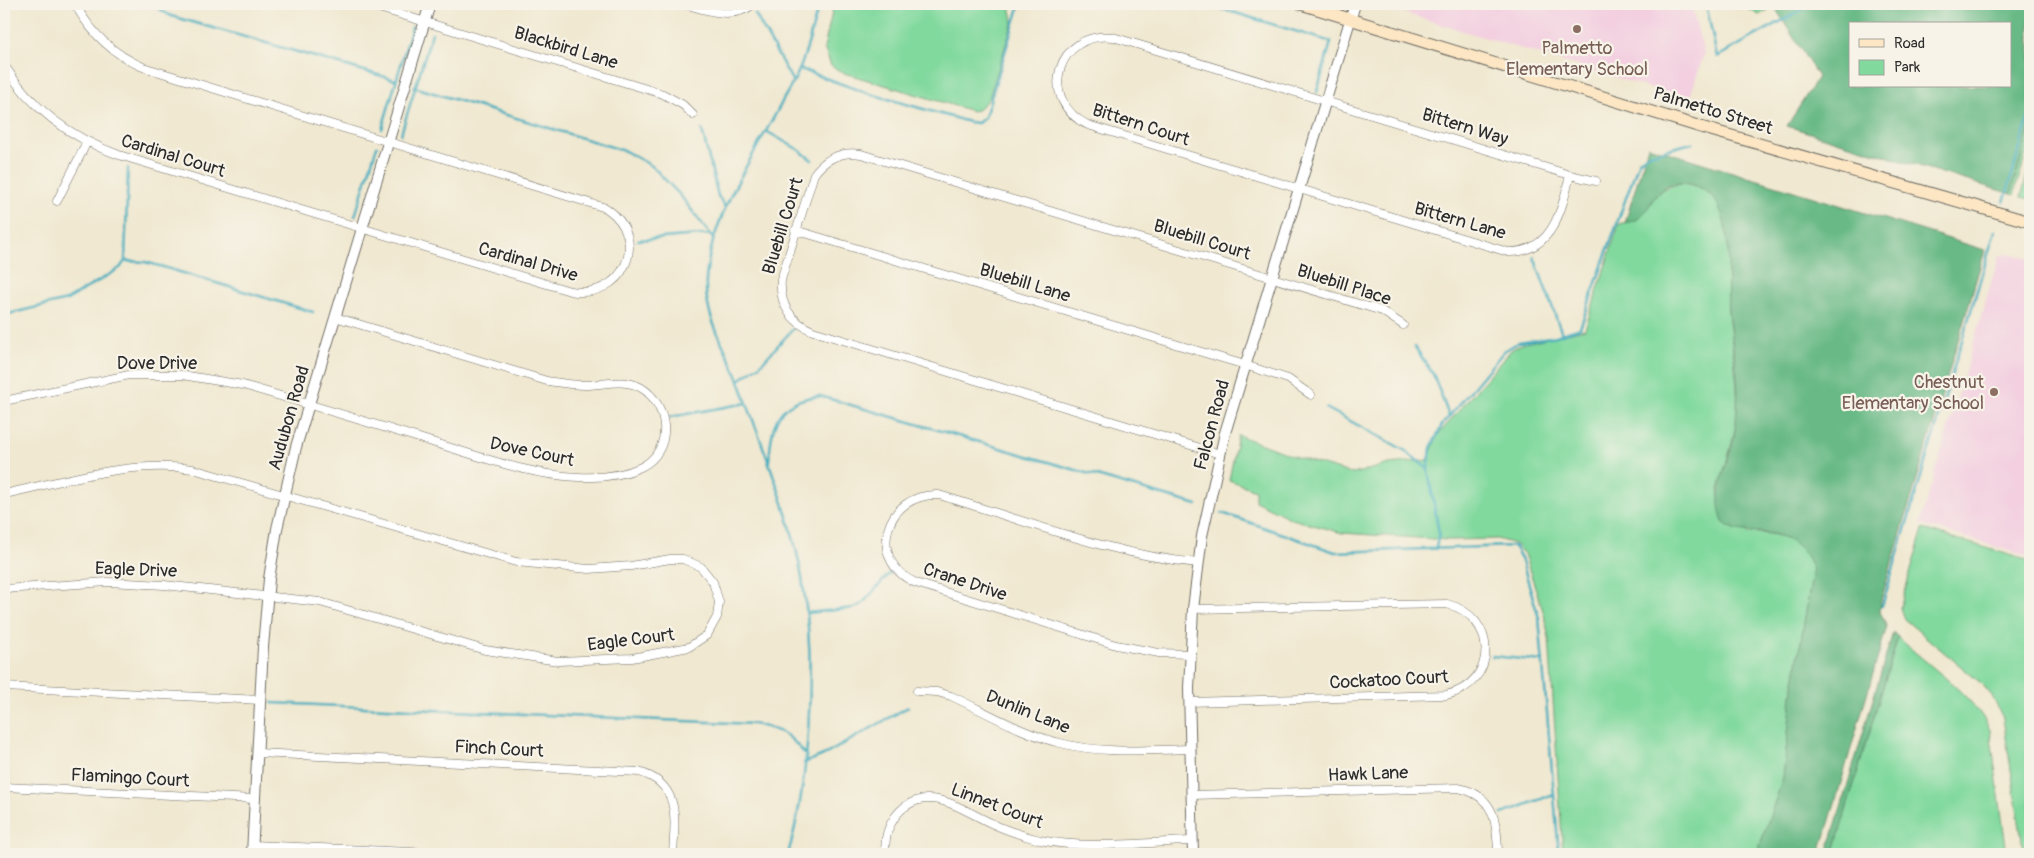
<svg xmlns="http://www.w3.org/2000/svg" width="2034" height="858" font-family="Pangolin,sans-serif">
  <rect width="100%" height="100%" fill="#f7f3e8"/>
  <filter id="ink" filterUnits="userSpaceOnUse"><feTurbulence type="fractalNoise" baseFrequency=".02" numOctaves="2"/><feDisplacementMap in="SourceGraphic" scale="10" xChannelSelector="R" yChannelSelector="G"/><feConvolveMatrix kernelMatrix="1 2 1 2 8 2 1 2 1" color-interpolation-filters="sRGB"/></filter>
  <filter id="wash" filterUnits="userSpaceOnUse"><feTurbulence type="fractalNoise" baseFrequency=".0096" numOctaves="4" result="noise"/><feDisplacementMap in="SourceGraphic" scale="20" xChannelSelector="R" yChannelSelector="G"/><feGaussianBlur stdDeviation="1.12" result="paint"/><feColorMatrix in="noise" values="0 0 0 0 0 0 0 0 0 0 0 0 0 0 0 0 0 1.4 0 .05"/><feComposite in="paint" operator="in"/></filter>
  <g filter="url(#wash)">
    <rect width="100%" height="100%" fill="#f0e8d0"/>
    <path fill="#f3cfe0" d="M1375 4H1691L1704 54 1689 100Z
      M2008 253 2030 259V557L1920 524 1999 256Z"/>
    <path fill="#81d99e" stroke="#568264" d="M834 4H1007L1011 9 1013 21 989 98 978 110 972 111 844 73 831 66 824 48Z
      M1745 4H1778L1759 15 1748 9Z
      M2030 127V140L2014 195 2011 194Z
      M2030 164V199L2021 197Z
      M1680 183C1695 184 1710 190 1718 204 1734 233 1726 279 1728 310 1731 347 1741 386 1736 424 1732 448 1723 470 1718 494L1748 533C1763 532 1787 535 1799 545 1807 551 1810 561 1813 570L1793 688 1783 778 1757 854H1563L1549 638 1544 614 1524 554 1515 544 1497 539 1448 540 1342 533 1292 519 1255 501V490L1229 480 1238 435 1293 456 1353 474 1389 464 1428 460 1437 436 1511 350 1522 344 1585 329 1619 224 1636 220 1661 190Z
      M1923 529 2030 561V854H2024L2003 718 1992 696 1982 684 1904 619 1900 608Z
      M1898 637C1927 665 1975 696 1990 730L2007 854H1833Z"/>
    <path fill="#68b985" stroke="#4a7258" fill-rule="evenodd" d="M1778 4H2030V127L2011 194 1787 126 1818 77 1774 6ZM1850 24H2010V86H1850Z
      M1648 146 1985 250 1881 600 1880 612 1887 626 1820 854H1757L1783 778 1793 688 1813 570C1803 543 1788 535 1759 532 1745 531 1734 532 1723 522 1713 495 1723 475 1731 449 1735 436 1736 422 1737 408 1740 376 1731 342 1728 310 1726 277 1734 237 1718 205 1712 192 1696 183 1681 183 1652 184 1654 209 1636 220 1633 221 1628 222 1625 223Z
      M1893 632 1898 637 1833 854H1827Z"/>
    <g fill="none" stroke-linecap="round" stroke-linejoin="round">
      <path stroke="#41adbf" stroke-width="2.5" d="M150 4 171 16 396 80
        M1206 4 1331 42 1317 92
        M1706 4 1717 57 1812 4
        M755 14 793 82
        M800 69 867 93 969 122 978 123 985 117 1020 4
        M414 87 625 151 652 166 680 195 713 238
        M382 129 412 27
        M702 130 718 196 725 207
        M766 131 799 150 812 160
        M401 134 432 33
        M2004 202 2030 113
        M355 216 377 146
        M638 240 711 234
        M1534 257 1562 334
        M125 261 145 262 163 267 313 312
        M4 315 67 300 120 268 125 261 128 168
        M1415 347 1433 374 1449 416
        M739 380 759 366 793 329
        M1326 408 1404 450 1428 469
        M670 417 747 403
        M769 461C772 423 776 400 820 396L1197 505
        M1222 513 1335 552 1514 546 1521 558 1539 618 1559 854
        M1436 548 1439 533 1428 470 1431 448 1442 425 1504 351 1519 342 1556 336 1580 328 1639 161 1646 155 1692 143
        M1882 606 1995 231
        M807 613 854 608 862 604 890 573
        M1492 656 1543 661
        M272 703 754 724C781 730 788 733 805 754
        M804 763 826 754 908 707
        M1502 814 1554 794
        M788 854C811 776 816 658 802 578 793 524 772 471 753 420 747 404 742 388 736 373 723 343 704 315 706 280 710 217 752 159 781 104 787 92 795 81 800 68 808 48 813 25 819 4"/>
    </g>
  </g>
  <g filter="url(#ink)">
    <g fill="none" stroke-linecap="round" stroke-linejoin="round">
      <defs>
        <path id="minor" d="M366 4 663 94 683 105 693 115
          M685 4C709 11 732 20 754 4
          M4 65C31 108 71 138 119 155L570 291C623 301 652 239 606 208L143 67C112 54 91 33 75 4
          M1570 175C1562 210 1552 253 1508 252L1088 125C1037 101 1056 31 1113 37L1570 175 1596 181
          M57 201 87 142
          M795 230 1245 365 1288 379 1311 395
          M4 401 129 375H182L243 385C308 404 371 423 435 443 482 457 529 475 578 477 598 478 622 476 641 467 674 451 670 404 640 387 623 378 603 385 585 385 572 385 560 383 547 381L335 317
          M1220 454 813 331C791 322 779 304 781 280L814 174C826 158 841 151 861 154L1382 311 1403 325
          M4 494C66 481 128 460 193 469L516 562 589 569 631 566 670 559H683L701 567 713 582 719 602 717 617 707 635 689 647 632 658 558 661 485 650 320 602 164 585 108 582 4 589
          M1190 654 1159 653 1116 645 916 583C865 561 885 492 939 495 1024 520 1110 555 1198 563
          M4 687 260 700
          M917 691 937 692 951 696C986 712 1023 734 1060 743 1102 754 1147 750 1190 749
          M1189 702 1446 695C1498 684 1499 617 1447 604L1193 609
          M258 753 639 772C681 784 675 819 673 854
          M4 787 255 799
          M1192 795 1458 788C1495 795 1497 822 1498 854
          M253 845 455 854
          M886 854C882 829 899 801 926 799 950 798 972 815 993 824 1008 831 1024 836 1040 840 1089 850 1143 842 1193 841"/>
        <path id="tertiary" d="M252 854 263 647 269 579 277 529 296 447 430 4
          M1193 854 1189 688 1193 609 1202 536 1225 433 1355 4"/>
        <path id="secondary" d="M1301 4 1704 128 2030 222"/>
      </defs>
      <use href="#minor" stroke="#706d65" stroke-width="9"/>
      <use href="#tertiary" stroke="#706d65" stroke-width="12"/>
      <use href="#secondary" stroke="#706d65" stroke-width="13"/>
      <use href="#minor" stroke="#fff" stroke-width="8"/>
      <use href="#tertiary" stroke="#fff" stroke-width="10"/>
      <use href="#secondary" stroke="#fce6c4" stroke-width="11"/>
    </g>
  </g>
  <g fill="#8d6e63" stroke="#f7f3e8" stroke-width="2">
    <circle cx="1577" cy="29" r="5"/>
    <circle cx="1994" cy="392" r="5"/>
  </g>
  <g text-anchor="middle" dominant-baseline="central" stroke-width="4.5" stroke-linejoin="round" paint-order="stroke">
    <g font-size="18" fill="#2b2b2b" stroke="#f7f3e8">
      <text transform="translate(566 48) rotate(17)">Blackbird Lane</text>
      <text transform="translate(1713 111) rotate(17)">Palmetto Street</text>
      <text transform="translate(1141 125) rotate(18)">Bittern Court</text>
      <text transform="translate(1465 127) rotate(17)">Bittern Way</text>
      <text transform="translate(173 156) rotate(17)">Cardinal Court</text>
      <text transform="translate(1460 221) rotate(16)">Bittern Lane</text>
      <text transform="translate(783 226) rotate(-73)">Bluebill Court</text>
      <text transform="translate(1202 240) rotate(17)">Bluebill Court</text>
      <text transform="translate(528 262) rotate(16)">Cardinal Drive</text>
      <text transform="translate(1025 283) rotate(17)">Bluebill Lane</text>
      <text transform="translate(1344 285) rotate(18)">Bluebill Place</text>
      <text x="157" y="363">Dove Drive</text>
      <text transform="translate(289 418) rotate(-74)">Audubon Road</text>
      <text transform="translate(1212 425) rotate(-75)">Falcon Road</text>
      <text transform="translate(532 452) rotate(12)">Dove Court</text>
      <text transform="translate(136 570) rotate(2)">Eagle Drive</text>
      <text transform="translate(965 582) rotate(18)">Crane Drive</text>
      <text transform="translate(631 640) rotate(-7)">Eagle Court</text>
      <text transform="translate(1389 680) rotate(-3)">Cockatoo Court</text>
      <text transform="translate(1028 712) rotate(22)">Dunlin Lane</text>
      <text transform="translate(499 749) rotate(3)">Finch Court</text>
      <text transform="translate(1368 774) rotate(-2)">Hawk Lane</text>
      <text transform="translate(130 778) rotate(3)">Flamingo Court</text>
      <text transform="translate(997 806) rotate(21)">Linnet Court</text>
    </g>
    <g font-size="18" fill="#785e54" stroke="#f7f3e8">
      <text x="1577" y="48">Palmetto<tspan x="1577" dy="21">Elementary School</tspan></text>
      <text x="1984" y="382" text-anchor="end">Chestnut<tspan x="1984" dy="21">Elementary School</tspan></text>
    </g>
  </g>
  <rect width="2034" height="858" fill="none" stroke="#f7f3e8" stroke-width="20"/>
  <rect x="1849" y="22" width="162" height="65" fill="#f7f3e8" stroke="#a5a39c"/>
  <rect x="1859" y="39" width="25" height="8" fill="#fce6c4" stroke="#a5a39c"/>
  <text x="1894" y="48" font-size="15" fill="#2b2b2b">Road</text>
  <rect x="1859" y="60" width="25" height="15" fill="#81d99e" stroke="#a5a39c"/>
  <text x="1894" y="72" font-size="15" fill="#2b2b2b">Park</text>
</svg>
